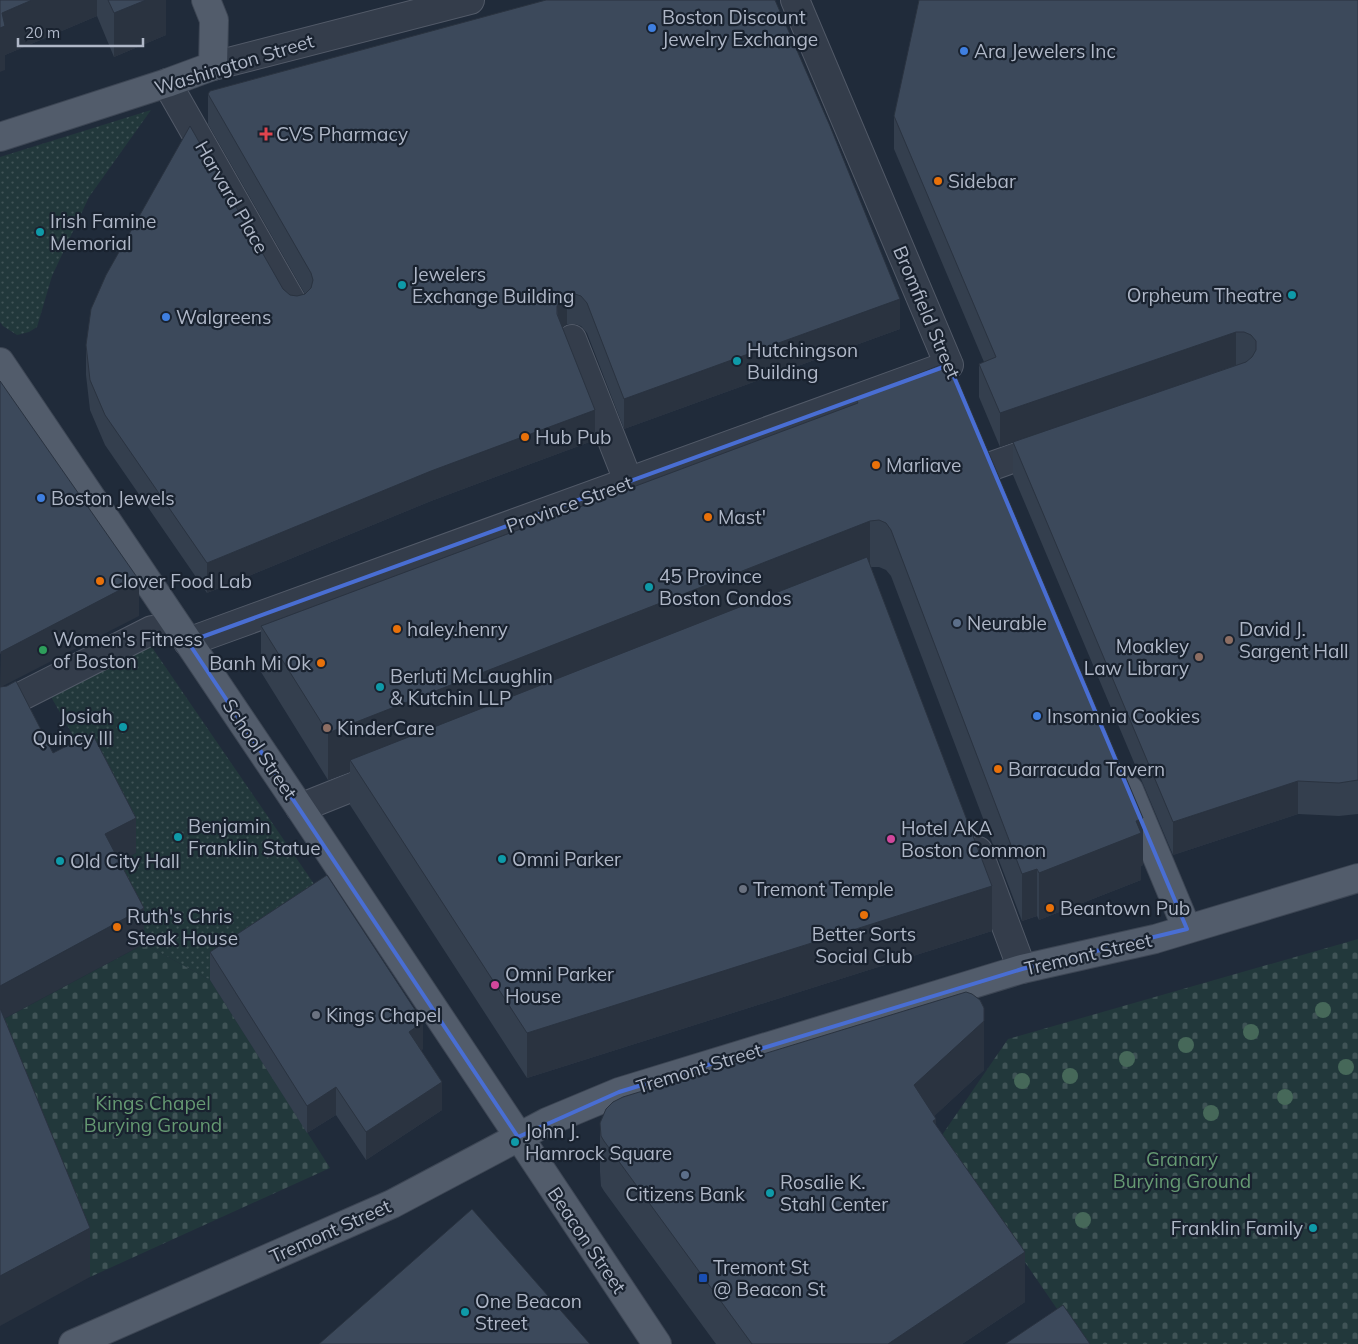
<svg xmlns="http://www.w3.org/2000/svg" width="1358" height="1344" font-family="Mulish,sans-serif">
  <defs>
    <pattern id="grass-dots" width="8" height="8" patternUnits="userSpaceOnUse" patternTransform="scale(1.25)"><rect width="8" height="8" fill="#22383b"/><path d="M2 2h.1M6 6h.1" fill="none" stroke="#405356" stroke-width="1.8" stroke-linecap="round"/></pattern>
    <pattern id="cemetery-stones" width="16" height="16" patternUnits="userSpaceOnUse" patternTransform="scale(1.25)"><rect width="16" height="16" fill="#22383b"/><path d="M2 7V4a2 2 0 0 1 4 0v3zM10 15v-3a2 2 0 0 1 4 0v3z" fill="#405356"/></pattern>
  </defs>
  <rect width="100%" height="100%" fill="#202b3a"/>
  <path fill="url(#grass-dots)" d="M151 110 89 197 52 276 37 327 29 332 17 335 3 326 0 322V157Z
    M149 643 327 903 210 980 144 944 105 869 136 853 92 769 50 695Z"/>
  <path fill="url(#cemetery-stones)" d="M1358 939V1344H1081L940 1138 1008 1039Z
    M144 944 210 980 330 1168 90 1277 50 1179 0 1021Z"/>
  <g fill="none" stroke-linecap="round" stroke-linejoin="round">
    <defs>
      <path id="minor" d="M213 66 470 0
        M167 83 297 311
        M572 339 629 483
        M992 466 1048 446
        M188 642 949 365 795 0
        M0 707 152 630
        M300 808 385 774
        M978 851 1022 969"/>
      <path id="major" d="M0 137 167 83 213 66 214 20 206 0
        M0 362 300 808 657 1344
        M1129 790 1187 929
        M73 1344 392 1204 547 1122 619 1092 1022 969 1155 939 1358 878"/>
    </defs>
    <use href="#minor" stroke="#525a68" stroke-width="30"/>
    <use href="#major" stroke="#3d4654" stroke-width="30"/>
    <use href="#minor" stroke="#343d4b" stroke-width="28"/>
    <use href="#major" stroke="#525c6b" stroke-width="28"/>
  </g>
  <g fill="#466859">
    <circle cx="1323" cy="1010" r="8"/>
    <circle cx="1251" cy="1032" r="8"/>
    <circle cx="1186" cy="1045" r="8"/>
    <circle cx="1127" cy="1059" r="8"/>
    <circle cx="1346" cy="1067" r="8"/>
    <circle cx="1070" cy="1076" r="8"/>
    <circle cx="1022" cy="1081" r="8"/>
    <circle cx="1285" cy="1097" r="8"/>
    <circle cx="1211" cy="1113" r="8"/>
    <circle cx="1083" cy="1220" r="8"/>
  </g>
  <path fill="#343f4e" d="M0 0H166V35L114 57 97 16 5 55V70Z
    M1358 0V814L1339 816 1298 814 1173 855 1013 475V442L1000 447 979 397V364L984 362 894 149V116Z
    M208 94 900 329 624 429 587 333 581 326 575 324H567L563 327 595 440 431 501 207 593 105 445 90 410 86 375V345L283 289 290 295 297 296 305 294 208 124Z
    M856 399 1143 865 1141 866V880L1039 920 1037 916 1022 921 891 576 886 570 879 567H871L992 931 527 1078 350 805V772L328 780 261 672V626L856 404Z
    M210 952 423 1049 421 1050 442 1110 366 1160 336 1115 307 1133 210 980Z
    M984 1070 934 1116 936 1126 1025 1302 962 1344H716L604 1191 601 1186 600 1172V1123Z"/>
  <path fill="#2a3340" d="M32 0H97V16L5 55V70L0 72V28L2 13Z
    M146 0H166V35L114 57V13Z
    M567 294V324L560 330 557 306 560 300Z
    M900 299V329L624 429V399Z
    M1236 332V365L1000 447V413Z
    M595 410V440L431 501 207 593V563L431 471Z
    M870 521V567L350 760V772L328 780V733Z
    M139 580V616L1 687 0 690 1 652Z
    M1298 781V814L1173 855V822Z
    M136 818V853L105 869V834Z
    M1143 818V865L1141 866V880L1039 920V873L1136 821Z
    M1037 869V916L1022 921V874Z
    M992 886V931L527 1078V1033Z
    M144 908V944L0 1021V986Z
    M984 1021V1070L914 1135V1085Z
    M423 1022V1049L409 1059V1032Z
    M442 1082V1110L366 1160V1132Z
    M336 1087V1115L307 1133V1106Z
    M936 1119V1168L933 1121Z
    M90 1228V1277L0 1326V1276Z
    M1025 1252V1302L962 1344H888Z"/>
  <path fill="#3c495b" stroke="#2a3340" d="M0 0H32L2 13 5 26 0 28Z
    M108 0H146L114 13Z
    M546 0H775L830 126 900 299 624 399 587 303 581 296 575 294H567L560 300 557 306V314L595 410 431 471 207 563 105 415 90 380 86 345 91 309 106 275 190 126 283 289 290 295 297 296 305 294 311 288 313 280 311 273 208 94 210 91Z
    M919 0H1358V780L1339 783 1298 781 1173 822 1013 442 1246 362 1252 357 1256 350V341L1251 335 1244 332H1236L1000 413 979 364 996 357 894 116Z
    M950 361 1143 818 1136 821 1141 833 1039 873 1037 869 1022 874 891 530 886 523 879 520 870 521 328 733 261 626 858 403 856 399Z
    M0 381 139 580 1 652V653L0 654Z
    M867 557 992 886 527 1033 350 760Z
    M16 681 53 753 92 733 136 818 105 834 144 908 0 986V687L7 686Z
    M327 875 423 1022 409 1032 442 1082 366 1132 336 1087 307 1106 210 952Z
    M966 992 972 994 980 1000 984 1008V1021L914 1085 936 1119 933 1121 1025 1252 888 1344H752L604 1141 601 1136 600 1123 606 1109 613 1102 623 1097Z
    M0 1008 90 1228 0 1276Z
    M472 1209 590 1344H319Z
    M1063 1305 1090 1344H1005Z"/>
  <path fill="none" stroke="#496ed3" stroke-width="4" stroke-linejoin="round" d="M949 365 1187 929 1022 969 619 1092 518 1137 188 642Z"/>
  <g fill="#3f7fe0" stroke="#19222f" stroke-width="2">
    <circle cx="652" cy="28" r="5"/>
    <circle cx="964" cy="51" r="5"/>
    <circle cx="166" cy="317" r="5"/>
    <circle cx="41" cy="498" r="5"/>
    <circle cx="1037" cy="716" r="5"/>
  </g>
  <path fill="#e0444e" stroke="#19222f" stroke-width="2" d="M263.5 126.5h5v5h5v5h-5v5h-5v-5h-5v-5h5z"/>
  <g fill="#e8710a" stroke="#19222f" stroke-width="2">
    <circle cx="938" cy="181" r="5"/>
    <circle cx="525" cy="437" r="5"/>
    <circle cx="876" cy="465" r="5"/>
    <circle cx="708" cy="517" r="5"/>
    <circle cx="100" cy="581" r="5"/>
    <circle cx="397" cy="629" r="5"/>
    <circle cx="321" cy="663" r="5"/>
    <circle cx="998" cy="769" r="5"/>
    <circle cx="1050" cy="908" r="5"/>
    <circle cx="864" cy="915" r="5"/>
    <circle cx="117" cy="927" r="5"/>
  </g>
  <g fill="#0f9aa8" stroke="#19222f" stroke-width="2">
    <circle cx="40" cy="232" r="5"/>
    <circle cx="402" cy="285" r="5"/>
    <circle cx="1292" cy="295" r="5"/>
    <circle cx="737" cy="361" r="5"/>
    <circle cx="649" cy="587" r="5"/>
    <circle cx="380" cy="687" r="5"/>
    <circle cx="123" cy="727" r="5"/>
    <circle cx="178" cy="837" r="5"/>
    <circle cx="502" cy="859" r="5"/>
    <circle cx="60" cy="861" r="5"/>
    <circle cx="515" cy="1142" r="5"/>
    <circle cx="770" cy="1193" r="5"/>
    <circle cx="1313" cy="1228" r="5"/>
    <circle cx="465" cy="1312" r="5"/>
  </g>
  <g fill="#5c6f8a" stroke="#19222f" stroke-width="2">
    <circle cx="957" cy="623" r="5"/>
    <circle cx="685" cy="1175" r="5"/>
  </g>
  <g fill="#8d6e63" stroke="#19222f" stroke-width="2">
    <circle cx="1229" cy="640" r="5"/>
    <circle cx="1199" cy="657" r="5"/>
    <circle cx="327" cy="728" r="5"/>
  </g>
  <circle fill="#2e9e5b" stroke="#19222f" stroke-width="2" cx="43" cy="650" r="5"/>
  <g fill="#d1479c" stroke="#19222f" stroke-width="2">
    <circle cx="891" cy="839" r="5"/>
    <circle cx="495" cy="985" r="5"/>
  </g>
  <g fill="#6b7280" stroke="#19222f" stroke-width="2">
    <circle cx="743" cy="889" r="5"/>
    <circle cx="316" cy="1015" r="5"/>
  </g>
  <rect fill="#1a4fb4" stroke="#19222f" stroke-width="2" x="698" y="1273" width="10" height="10" rx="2.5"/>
  <g text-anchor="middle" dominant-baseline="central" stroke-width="4.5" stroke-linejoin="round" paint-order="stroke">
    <g font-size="19" fill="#afb7c7" stroke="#19222f" text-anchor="start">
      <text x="662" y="17">Boston Discount<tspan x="662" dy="22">Jewelry Exchange</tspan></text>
      <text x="974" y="51">Ara Jewelers Inc</text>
      <text x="276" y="134">CVS Pharmacy</text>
      <text x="948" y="181">Sidebar</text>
      <text x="50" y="221">Irish Famine<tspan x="50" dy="22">Memorial</tspan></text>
      <text x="412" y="274">Jewelers<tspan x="412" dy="22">Exchange Building</tspan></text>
      <text x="1282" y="295" text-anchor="end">Orpheum Theatre</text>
      <text x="176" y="317">Walgreens</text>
      <text x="747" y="350">Hutchingson<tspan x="747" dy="22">Building</tspan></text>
      <text x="535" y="437">Hub Pub</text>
      <text x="886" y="465">Marliave</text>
      <text x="51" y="498">Boston Jewels</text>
      <text x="718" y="517">Mast'</text>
      <text x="659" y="576">45 Province<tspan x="659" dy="22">Boston Condos</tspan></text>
      <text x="110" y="581">Clover Food Lab</text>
      <text x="967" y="623">Neurable</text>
      <text x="407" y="629">haley.henry</text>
      <text x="1239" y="629">David J.<tspan x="1239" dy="22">Sargent Hall</tspan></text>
      <text x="53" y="639">Women's Fitness<tspan x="53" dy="22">of Boston</tspan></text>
      <text x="1189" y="646" text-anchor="end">Moakley<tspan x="1189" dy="22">Law Library</tspan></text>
      <text x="311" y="663" text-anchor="end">Banh Mi Ok</text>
      <text x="390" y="676">Berluti McLaughlin<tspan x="390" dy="22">&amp; Kutchin LLP</tspan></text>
      <text x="113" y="716" text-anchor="end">Josiah<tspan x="113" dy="22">Quincy III</tspan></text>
      <text x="1047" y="716">Insomnia Cookies</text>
      <text x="337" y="728">KinderCare</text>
      <text x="1008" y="769">Barracuda Tavern</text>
      <text x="188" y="826">Benjamin<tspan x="188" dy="22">Franklin Statue</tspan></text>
      <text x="901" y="828">Hotel AKA<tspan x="901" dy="22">Boston Common</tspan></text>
      <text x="512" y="859">Omni Parker</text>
      <text x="70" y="861">Old City Hall</text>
      <text x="753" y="889">Tremont Temple</text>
      <text x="1060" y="908">Beantown Pub</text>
      <text x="127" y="916">Ruth's Chris<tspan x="127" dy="22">Steak House</tspan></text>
      <text x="864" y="934" text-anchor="middle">Better Sorts<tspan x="864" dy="22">Social Club</tspan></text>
      <text x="505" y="974">Omni Parker<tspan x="505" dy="22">House</tspan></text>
      <text x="326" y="1015">Kings Chapel</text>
      <text x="525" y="1131">John J.<tspan x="525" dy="22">Hamrock Square</tspan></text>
      <text x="780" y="1182">Rosalie K.<tspan x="780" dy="22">Stahl Center</tspan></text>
      <text x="685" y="1194" text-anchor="middle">Citizens Bank</text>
      <text x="1303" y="1228" text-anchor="end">Franklin Family</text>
      <text x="713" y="1267">Tremont St<tspan x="713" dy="22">@ Beacon St</tspan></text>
      <text x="475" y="1301">One Beacon<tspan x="475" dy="22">Street</tspan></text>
    </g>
    <g font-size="19" fill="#afb7c7" stroke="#19222f">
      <text transform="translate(234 64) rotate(-17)">Washington Street</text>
      <text transform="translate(232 197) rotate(60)">Harvard Place</text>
      <text transform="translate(927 312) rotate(67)">Bromfield Street</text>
      <text transform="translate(569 504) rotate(-20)">Province Street</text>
      <text transform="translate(260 749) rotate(56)">School Street</text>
      <text transform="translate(1088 954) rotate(-13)">Tremont Street</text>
      <text transform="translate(699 1068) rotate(-17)">Tremont Street</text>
      <text transform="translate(330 1231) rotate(-24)">Tremont Street</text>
      <text transform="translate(587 1240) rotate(56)">Beacon Street</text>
    </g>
    <g font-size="19" fill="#659972" stroke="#19222f">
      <text x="153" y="1103">Kings Chapel<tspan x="153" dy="22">Burying Ground</tspan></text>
      <text x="1182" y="1159">Granary<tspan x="1182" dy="22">Burying Ground</tspan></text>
    </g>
  </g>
  <path d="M18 38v8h125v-8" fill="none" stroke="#afb7c7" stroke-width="2.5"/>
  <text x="25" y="38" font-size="15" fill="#afb7c7" stroke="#19222f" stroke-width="4" paint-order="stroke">20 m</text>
</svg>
